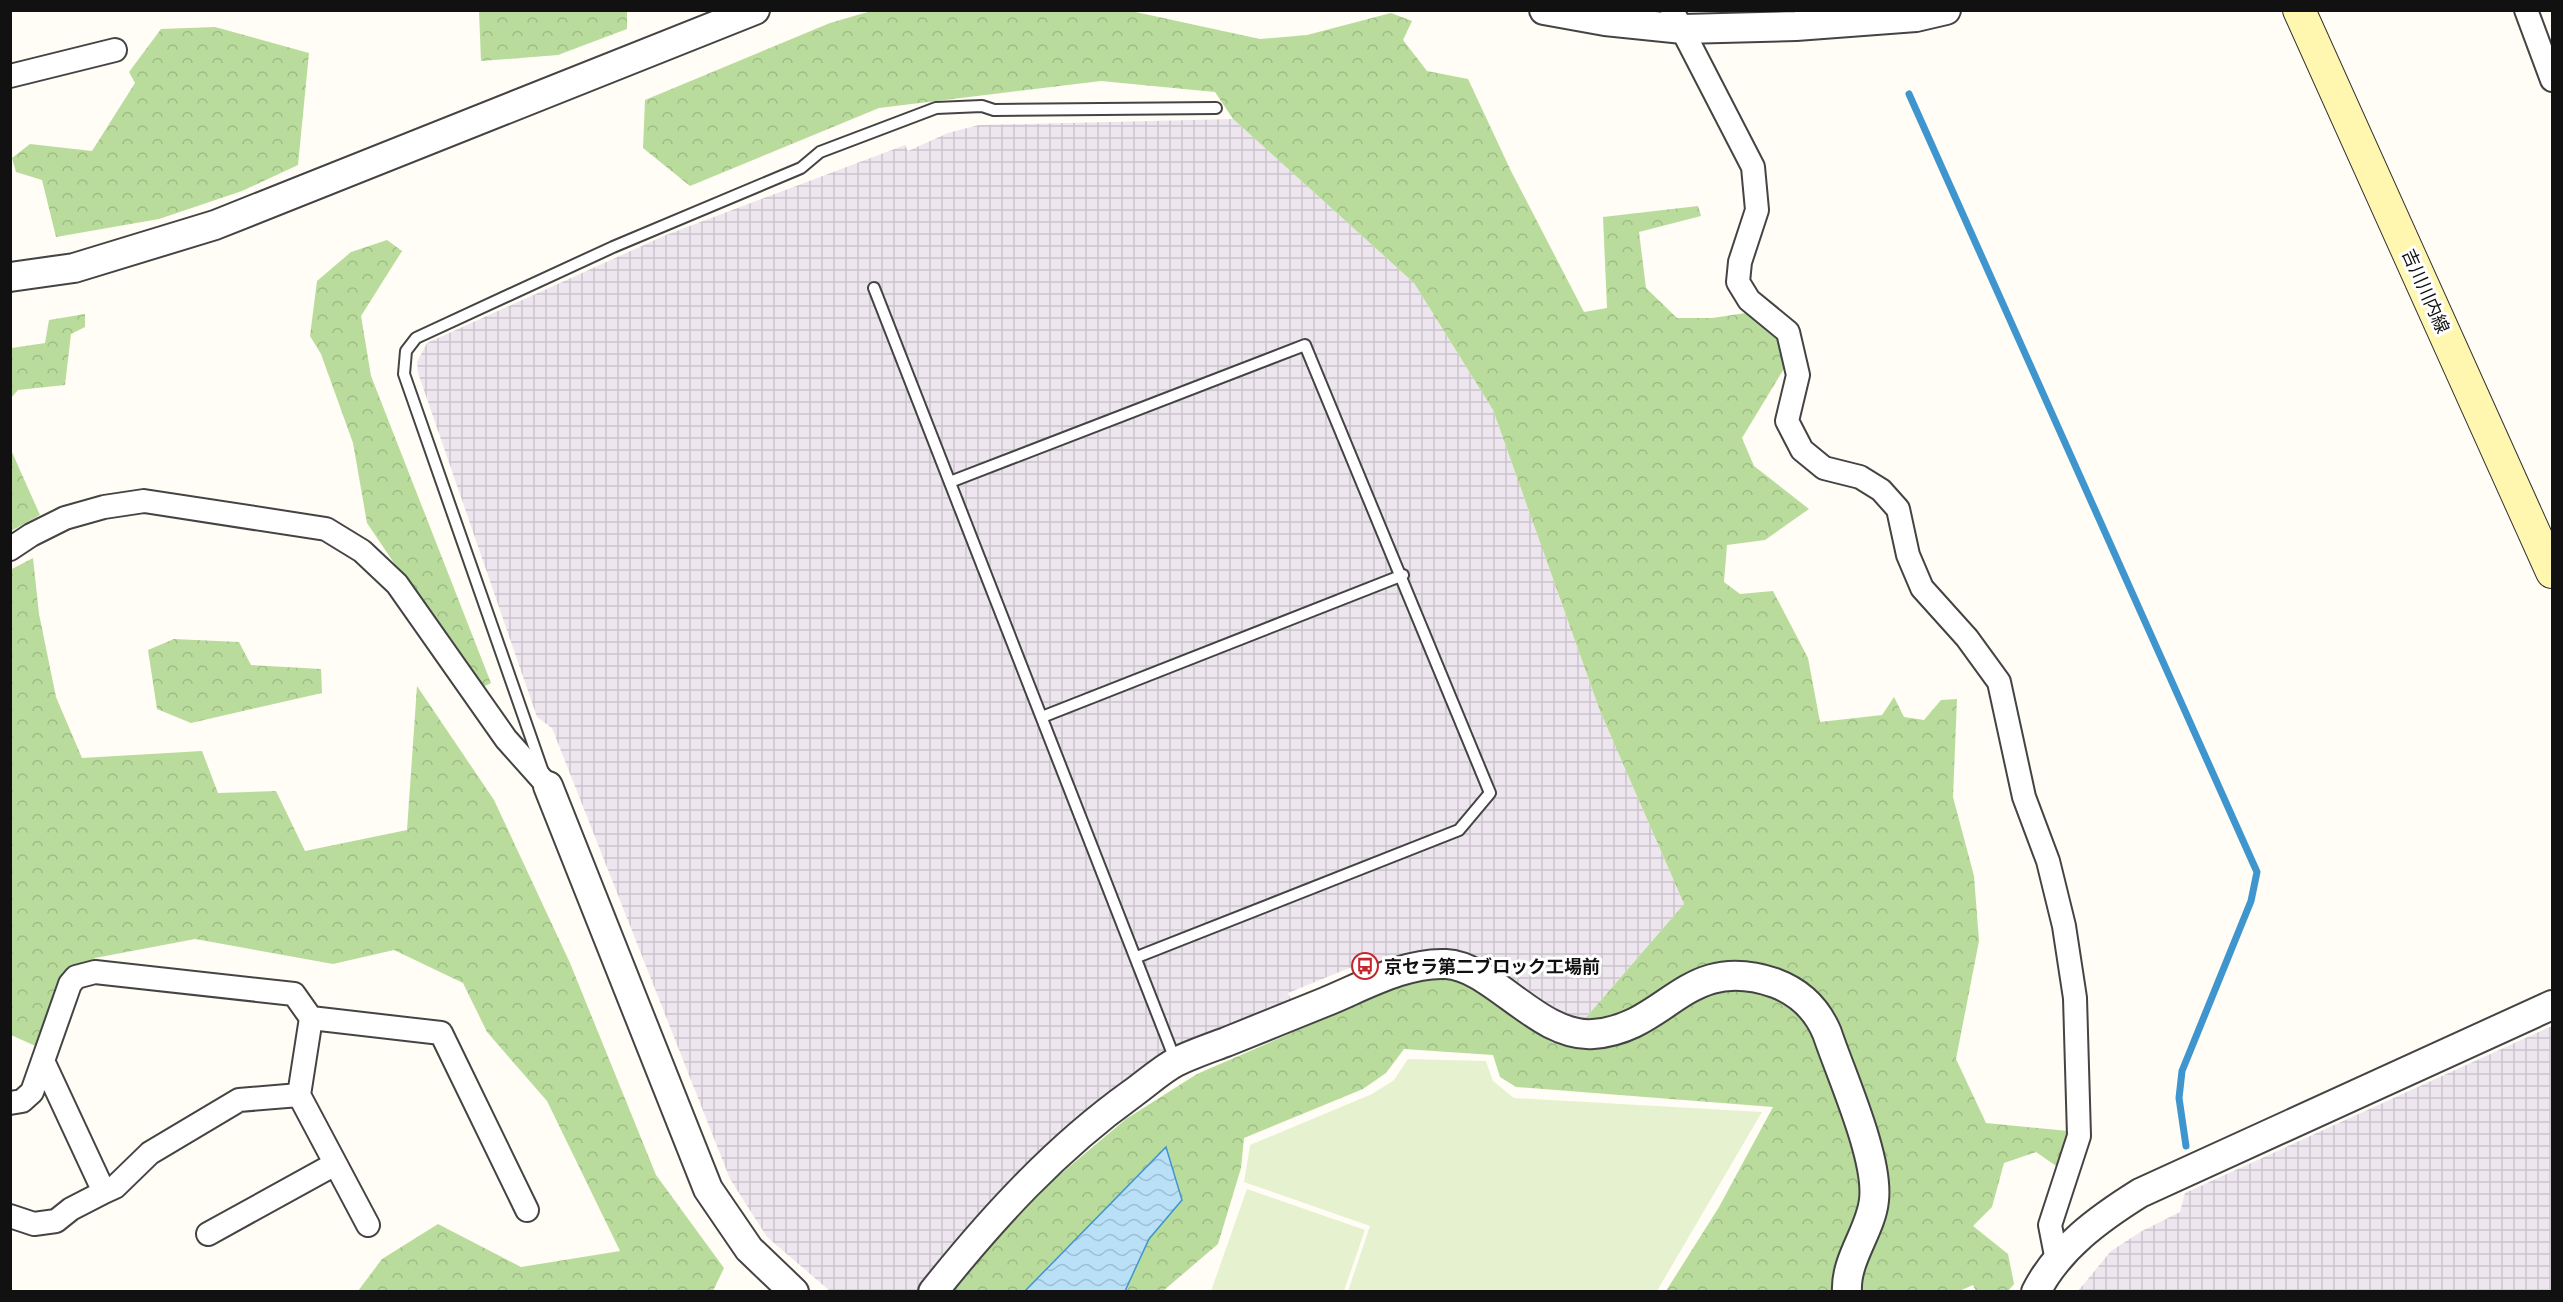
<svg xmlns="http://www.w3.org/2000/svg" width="2563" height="1302" font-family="'Roboto Serif','Noto Sans JP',serif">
  <defs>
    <pattern id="industrial-grid" width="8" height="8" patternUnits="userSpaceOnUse" patternTransform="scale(1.5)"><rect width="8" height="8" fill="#eee6ef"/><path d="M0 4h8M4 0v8" fill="none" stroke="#cbc4cc"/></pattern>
    <pattern id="forest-crowns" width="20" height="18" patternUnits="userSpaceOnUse" patternTransform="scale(1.5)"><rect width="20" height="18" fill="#b9dc9c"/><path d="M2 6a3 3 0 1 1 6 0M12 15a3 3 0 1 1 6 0" fill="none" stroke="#9ebc85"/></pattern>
    <pattern id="water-waves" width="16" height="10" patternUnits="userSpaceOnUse" patternTransform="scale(1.5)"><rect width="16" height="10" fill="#b9e0f7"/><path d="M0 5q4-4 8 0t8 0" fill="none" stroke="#9ebfd3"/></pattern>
  </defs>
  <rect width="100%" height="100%" fill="#fffdf5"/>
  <path fill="url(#industrial-grid)" d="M1233 119 1414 283 1493 410 1600 711 1684 904 1583 1021 1564 1018 1489 965 1456 951 1418 952 1378 967 1374 958 1288 993 1292 1001 1205 1035 921 1291H830L767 1237 730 1179 552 728 537 717 418 373 417 362 427 343 666 235 905 145 908 151 948 133 979 125Z
    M2552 1026V1291H2078L2111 1251 2142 1231 2180 1212 2185 1193Z"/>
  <path fill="url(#forest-crowns)" d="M479 11H627V29L558 55 481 61Z
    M871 11H1131L1260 39 1307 35 1391 13 1412 21 1403 40 1427 71 1468 79 1511 171 1584 312 1607 308 1603 217 1698 206 1701 216 1639 232 1646 288 1677 318H1712L1746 313 1779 336 1785 367 1742 438 1754 466 1809 509 1765 540 1727 545 1724 582 1740 594 1773 591 1808 658 1820 722 1882 715 1894 697 1904 717 1924 720 1941 700 1957 699 1953 797 1974 876 1979 941 1956 1059 1986 1123 2068 1131V1150L2059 1168 2036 1152 2004 1163 1992 1207 1973 1226 2008 1254 2014 1284 2008 1291H1976L1973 1285 1957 1292 1666 1291 1719 1207 1773 1107 1516 1087 1500 1077 1493 1055 1404 1049 1386 1073 1363 1089 1244 1138 1241 1168 1218 1244 1163 1291H1125L1149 1239 1182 1200 1166 1147 1025 1291H953L1005 1230 1057 1177 1126 1119 1197 1074 1381 994C1399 987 1421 976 1440 978 1482 983 1519 1019 1553 1043L1583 1021 1684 904 1600 711 1493 410 1414 283 1233 119 1215 92 1101 81 879 108 690 186 643 148 645 100 830 23Z
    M215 27 309 53 298 165 242 191 159 219 56 237 42 180 16 172 12 158 30 144 92 151 135 83 129 72 161 29Z
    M387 240 402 251 361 316 371 376 491 683 479 689 367 523 353 443 321 354 310 336 317 281 351 252Z
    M85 314V327L71 334 65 385 18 390 11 398V343L12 348 45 343 49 320Z
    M11 450 40 515 11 531Z
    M33 558 39 614 56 697 82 758 202 751 218 793 276 791 305 851 407 830 417 686 494 800 570 963 656 1175 724 1268 713 1291H358L382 1259 438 1224 521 1267 620 1251 547 1101 487 1032 463 983 394 950 333 964 195 939 95 958 42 1049 11 1035 10 570Z
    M174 639 239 642 251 665 321 669 322 693 191 723 157 709 148 650Z"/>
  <path fill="#e6f2cf" d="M1408 1059 1486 1061 1493 1081 1514 1098 1762 1112 1657 1291H1348L1370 1226 1244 1182 1250 1145 1372 1094 1394 1080Z
    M1247 1189 1365 1230 1344 1291H1211Z"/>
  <path fill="url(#water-waves)" stroke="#3f96cf" stroke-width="1.5" d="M1166 1147 1182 1200 1149 1239 1125 1291H1025Z"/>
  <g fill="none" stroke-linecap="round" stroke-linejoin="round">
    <path stroke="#3f96cf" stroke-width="7" d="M1909 94 2257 872 2251 901 2182 1071 2179 1098 2186 1146"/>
    <defs>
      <path id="service" d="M874 288 1176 1062
        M950 482 1305 345 1490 793 1459 830 1137 957
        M1042 717 1403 575
        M543 772 404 374 406 351 416 338 613 247 801 168 820 152 936 108 982 106 994 110 1216 108"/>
      <path id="minor" d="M1672 10 1753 167 1757 210 1740 262 1738 282 1749 300 1788 332 1798 375 1787 421 1802 450 1824 468 1860 477 1881 490 1898 509 1908 555 1922 588 1967 638 1999 682 2024 797 2048 861 2064 926 2075 998 2079 1136 2050 1225 2057 1261
        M2526 10 2552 80
        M10 76 115 50
        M10 549 31 535 65 518 104 507 144 501 326 529 362 551 397 584 506 739 548 786
        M311 1018 441 1033 527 1210
        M43 1061 104 1192 115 1187 150 1153 239 1100 299 1095
        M10 1103 22 1101 32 1092 70 984 76 977 95 972 294 994 311 1018 299 1095 368 1225
        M10 1216 34 1224 56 1221 71 1209 104 1192
        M208 1234 335 1164"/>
      <path id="tertiary" d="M1544 10 1605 21 1683 29 1796 26 1916 17 1946 10
        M10 277 74 268 215 225 755 10
        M548 786 708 1189 749 1249 794 1292
        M933 1292C992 1218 1056 1148 1133 1093 1147 1083 1161 1070 1176 1062 1192 1054 1210 1048 1226 1042 1259 1029 1292 1015 1325 1002 1362 987 1405 962 1446 964 1492 966 1539 1038 1593 1034 1668 1029 1685 952 1775 983 1799 992 1817 1009 1827 1033 1841 1075 1879 1158 1874 1200 1871 1231 1845 1259 1847 1292
        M2036 1292C2058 1248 2100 1218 2140 1193L2552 1005"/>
      <path id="secondary" d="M2299 10 2552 572"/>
    </defs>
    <use href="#service" stroke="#444" stroke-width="14"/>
    <use href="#minor" stroke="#444" stroke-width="26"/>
    <use href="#tertiary" stroke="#444" stroke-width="32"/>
    <use href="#secondary" stroke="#333" stroke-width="34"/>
    <use href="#service" stroke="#fff" stroke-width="10"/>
    <use href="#minor" stroke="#fff" stroke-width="22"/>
    <use href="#tertiary" stroke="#fff" stroke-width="28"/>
    <use href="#secondary" stroke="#fff6b0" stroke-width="32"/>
  </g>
  <defs>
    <symbol id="bus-ring" viewBox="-11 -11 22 22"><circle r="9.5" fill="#fff" stroke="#c4262e" stroke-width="1.5"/><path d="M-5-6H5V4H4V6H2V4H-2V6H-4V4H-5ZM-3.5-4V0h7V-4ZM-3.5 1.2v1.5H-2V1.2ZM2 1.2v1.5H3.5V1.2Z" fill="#c4262e"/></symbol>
  </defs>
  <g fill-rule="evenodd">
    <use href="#bus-ring" x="1350" y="951" width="30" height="30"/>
  </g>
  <g text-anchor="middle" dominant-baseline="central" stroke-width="6" stroke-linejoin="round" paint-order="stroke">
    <g font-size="18" fill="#111" stroke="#fff">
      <text transform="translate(2426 291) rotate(66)">吉川川内線</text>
    </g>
    <g font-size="18" font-weight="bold" fill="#111" stroke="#fff" text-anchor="start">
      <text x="1384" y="966">京セラ第二ブロック工場前</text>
    </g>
  </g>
  <rect width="2563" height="1302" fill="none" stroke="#111111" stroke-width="24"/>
</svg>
